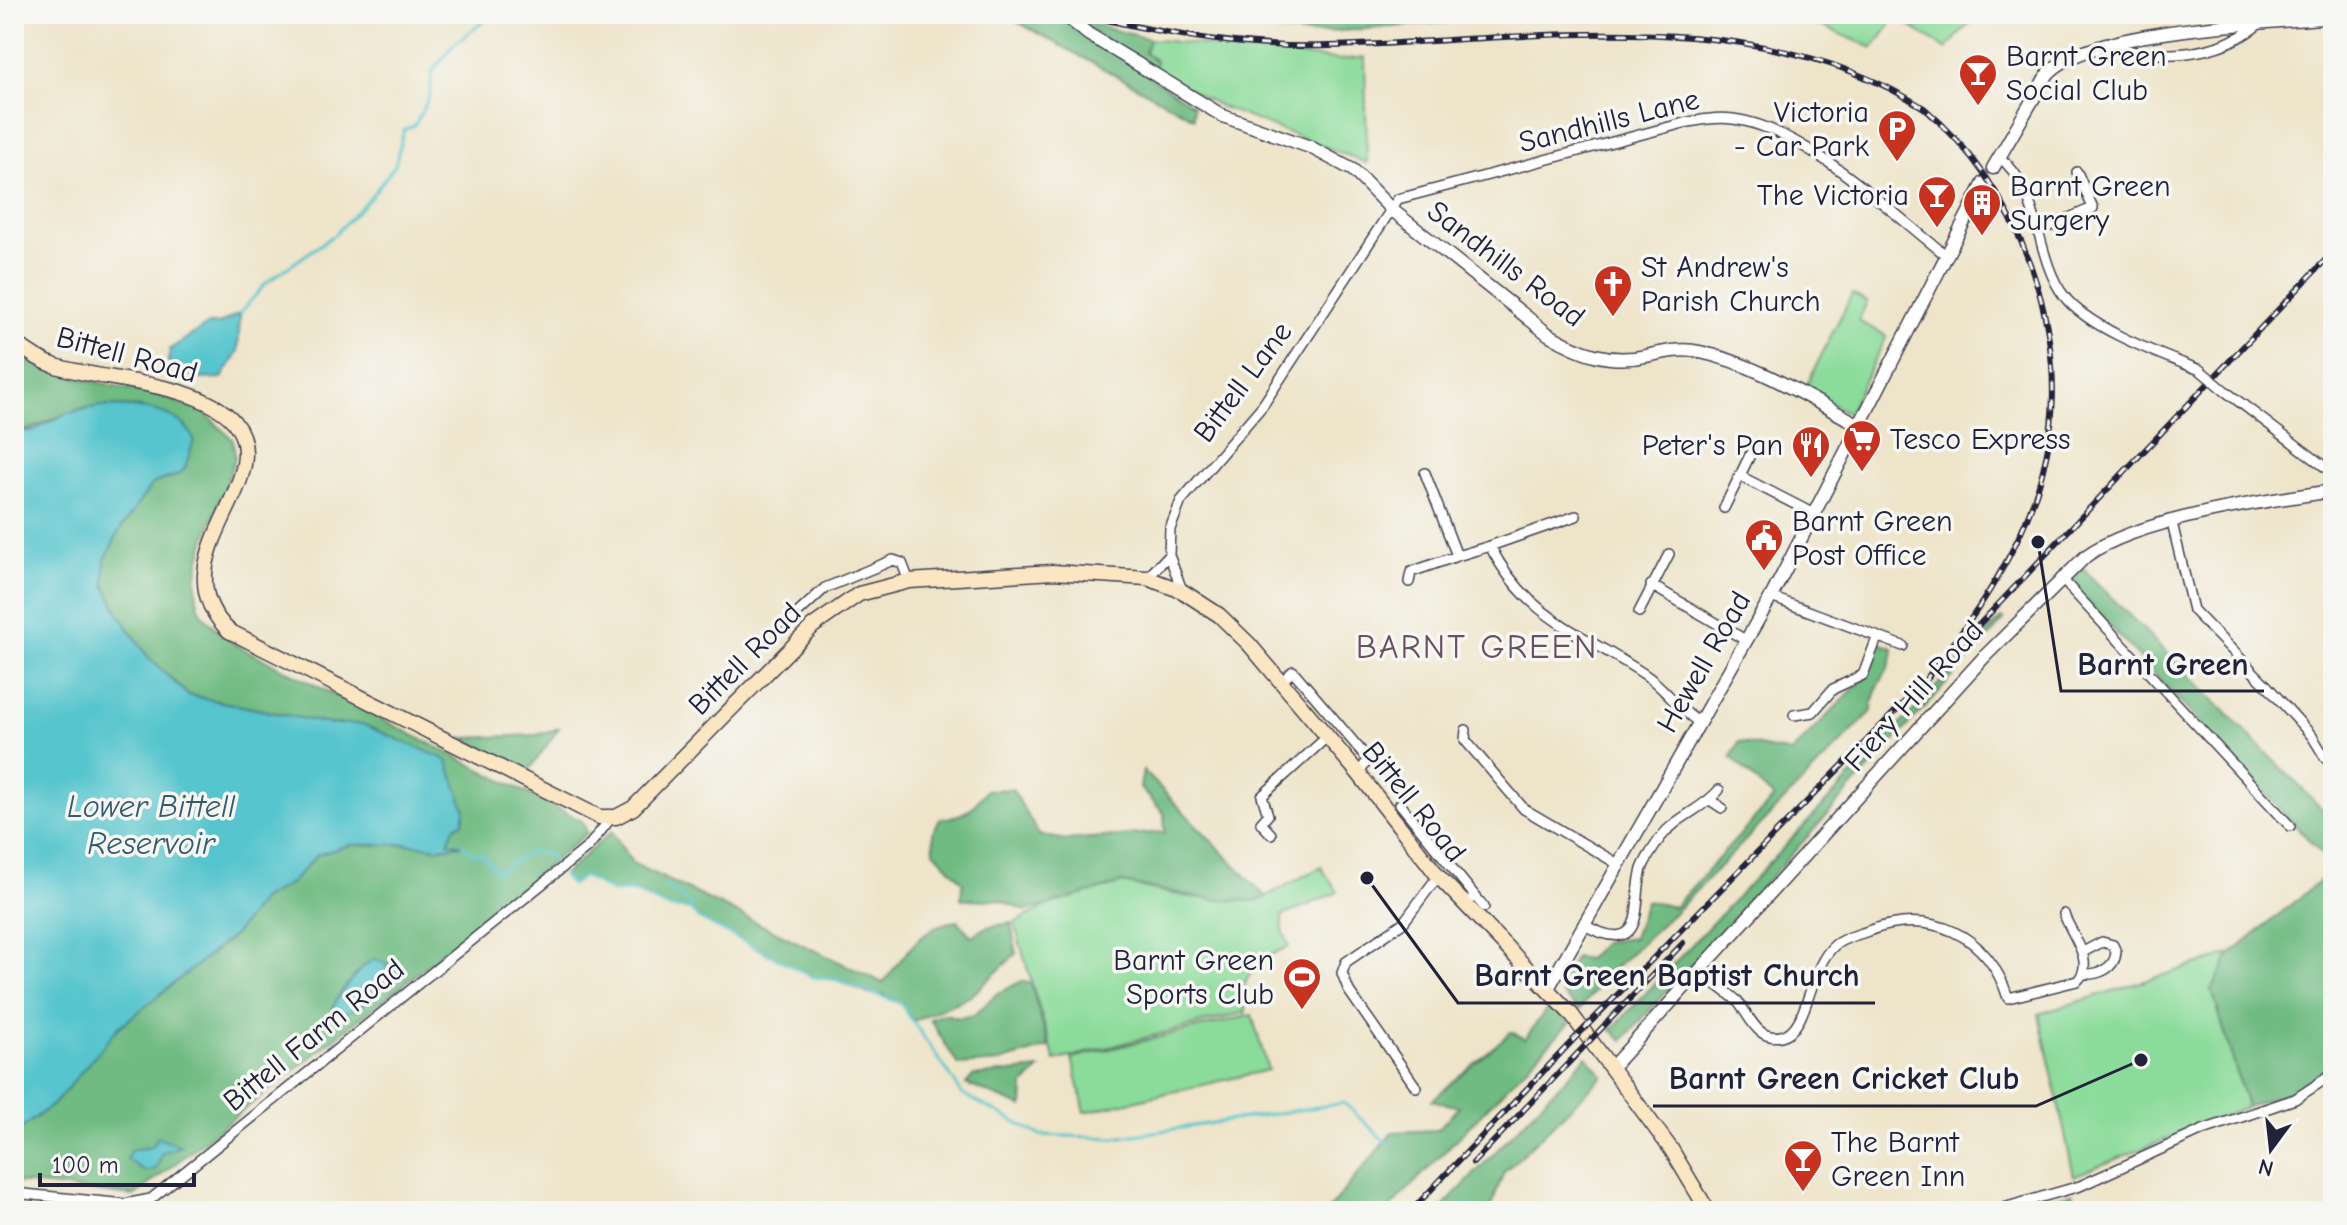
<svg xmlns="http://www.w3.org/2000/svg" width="2347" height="1225" font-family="'Comic Neue',sans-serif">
  <rect width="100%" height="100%" fill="#f6f6f2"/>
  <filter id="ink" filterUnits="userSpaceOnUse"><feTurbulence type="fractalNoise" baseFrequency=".0125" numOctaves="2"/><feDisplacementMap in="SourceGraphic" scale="16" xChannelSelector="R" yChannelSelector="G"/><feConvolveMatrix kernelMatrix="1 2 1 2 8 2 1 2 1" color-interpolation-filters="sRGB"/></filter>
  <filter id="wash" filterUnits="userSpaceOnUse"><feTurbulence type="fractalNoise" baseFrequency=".006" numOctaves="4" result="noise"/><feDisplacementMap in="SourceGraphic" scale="32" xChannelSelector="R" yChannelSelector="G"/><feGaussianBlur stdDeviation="1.8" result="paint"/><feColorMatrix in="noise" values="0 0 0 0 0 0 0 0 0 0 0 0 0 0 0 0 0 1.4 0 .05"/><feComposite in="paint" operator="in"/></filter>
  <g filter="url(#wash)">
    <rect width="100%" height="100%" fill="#eee4c9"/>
    <path fill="#8bdb9a" stroke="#567e6a" stroke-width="2" d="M1780 14H1978L1946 49 1896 17 1873 48 1824 27Z
      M1149 39 1340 60 1365 57 1367 163 1219 106 1154 69 1145 53Z
      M1852 294 1867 302 1858 321 1887 336 1848 413 1804 390Z
      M1321 867 1338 892 1282 916V927L1289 947C1258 958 1236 976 1246 1012L1055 1061 1014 923 1058 900 1122 883 1188 897 1257 901Z
      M2231 954 2212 990 2247 1107 2074 1176 2039 1014Z
      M1252 1015 1268 1070 1085 1112 1072 1058Z"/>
    <path fill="#70bb82" stroke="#496e5e" stroke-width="2" d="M1003 14H1054L1193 105 1194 118Z
      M1152 14H1439L1460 21 1305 34Z
      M1087 23 1149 39 1145 53 1156 61 1154 69 1085 27Z
      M14 351 28 361 70 376 160 396 205 413 233 440 235 457C224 496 184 571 200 609 205 622 225 635 236 645L582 821 587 833 419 972 134 1196 14 1182V1130L18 1131 118 1028 234 935 262 899 291 883 317 855 349 845 409 844 444 848 454 828 463 822 448 762 362 724H329L188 695 148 657 119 614 105 585V560L118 533 152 484 172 477 141 407C115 406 87 404 63 415 45 422 34 430 14 433Z
      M2082 568 2333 820V866L2068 581Z
      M2001 618 2004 620 1623 1040 1611 1030Z
      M1879 643 1893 648C1893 674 1871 685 1872 711L1676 911 1608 974 1579 1010 1562 994 1559 985 1575 957 1588 959 1604 942 1633 938 1646 901 1674 907 1774 798 1731 757 1739 742 1791 753 1868 674Z
      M559 728 528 772 464 738 537 735Z
      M1143 770 1266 897 1257 901 1214 900 1122 883 1027 911 999 900 961 899 963 882 934 851 933 832 940 819C964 816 973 810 986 790L1012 789 1039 835 1067 840 1165 832 1164 813 1140 788Z
      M612 831 632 863 883 983C904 957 922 923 958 921L971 936 987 927 1011 923 1016 954 971 996 914 1021 900 1003 884 995 869 994 837 980 813 977 698 918 690 909 669 908 632 891 612 892 584 876 571 885 563 875Z
      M2333 870V1063L2296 1090 2247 1107 2212 990 2231 954Z
      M1022 981 1031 984 1049 1047 1000 1062 958 1065 930 1019 945 1014 959 1018 974 1015 998 993Z
      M1549 1006 1570 1022 1387 1211H1327L1393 1132 1437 1130 1459 1107 1432 1100 1511 1032 1525 1039Z
      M1587 1056 1603 1076 1504 1172 1489 1211H1439Z
      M1040 1069 1024 1085 1023 1107 966 1084 973 1076Z
      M2072 1193 2081 1211H2063L2059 1205 2041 1211 2037 1203Z"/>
    <path fill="#57c5cd" stroke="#3c7484" stroke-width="2" d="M240 313 238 352 222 378 197 379 168 362 170 349 209 324H219Z
      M99 406C130 406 181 406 194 440L185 468 179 474 152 484 118 533 105 560V585L119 614 148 657 188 695 329 724H362L443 758 448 762 465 810 463 822 454 828 448 842 463 845 437 848 409 844 349 845 317 855 291 883 262 899 234 935 118 1028 56 1102 18 1131 14 1130V860L18 848 14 795V433L35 430 64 414Z
      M375 959 388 964C386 988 362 1011 338 1014L333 1008C335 997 364 962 375 959Z
      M158 1137 181 1146 162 1153 156 1169 152 1171H144L127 1159 131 1150 151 1147Z"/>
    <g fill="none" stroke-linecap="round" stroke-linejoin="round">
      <path stroke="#57c5cd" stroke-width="3" d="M240 313 267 282 334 235 370 198 395 165 404 130 415 125 430 95 432 72 453 45 493 14
        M463 845 472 853 482 854 497 872 530 852 548 854 553 862
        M563 875 571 885 584 876 612 892 632 891 669 908 690 909 698 918 813 977 837 980 900 1003 952 1078
        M664 886 691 904 690 909
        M954 1081 962 1094 1040 1135 1115 1138 1344 1103 1388 1144
        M1465 1204 1473 1211"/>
    </g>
  </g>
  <g filter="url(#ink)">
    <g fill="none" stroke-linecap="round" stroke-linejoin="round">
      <defs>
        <path id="minor" d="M2108 46C2159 60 2217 58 2259 24
          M1999 157C2042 190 2034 257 2064 296 2089 329 2162 355 2200 370
          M2040 230 2093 208 2077 172
          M2225 391 2333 473
          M1425 473 1457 556 1490 546C1528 620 1580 631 1644 674 1665 687 1677 709 1699 722
          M1740 476 1814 514
          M1724 508 1751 453
          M2172 523 2193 610 2268 687 2312 736 2326 759
          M1490 546 1576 516
          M1147 578 1169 555
          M2061 578 2290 826
          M1409 582 1411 572 1457 556
          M1651 585 1747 641
          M1182 590 1169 555 1170 529 1181 501 1263 405 1398 199 1684 123C1700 120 1716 117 1733 119 1803 127 1892 213 1947 256
          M1771 597 1903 646
          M1639 612 1669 554
          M786 624 825 588 893 560 902 563 909 581
          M1282 681 1293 671 1368 759 1359 774
          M1794 715 1813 712 1833 689 1863 675 1877 638
          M1466 730 1465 740 1524 809 1618 864
          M1710 800 1722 808
          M1400 804 1475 896
          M1271 834 1261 823 1268 815 1262 796 1328 736
          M1470 900 1475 896 1484 907
          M1584 925C1650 960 1632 901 1642 869 1646 858 1655 846 1661 837 1676 817 1703 809 1719 790
          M1698 971C1711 981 1726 990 1737 1001 1750 1015 1756 1041 1781 1036 1810 1030 1807 969 1835 945 1843 938 1858 935 1868 931 1931 908 1988 934 2008 998L2077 981C2097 963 2070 933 2064 914
          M2083 974C2098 975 2115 969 2116 952L2113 945 2102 942 2083 952
          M1416 1087 1349 991 1342 973 1346 962 1403 923 1438 876
          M14 1193 125 1204 151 1199 588 847 611 818
          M1993 1211 2080 1186 2203 1130 2295 1099 2333 1074"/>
        <path id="tertiary" d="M1065 15 1088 34 1223 116 1310 147 1353 170 1391 209 1548 334C1580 353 1609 364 1646 356 1665 352 1681 348 1700 352 1757 364 1810 399 1861 426
          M1993 168 2047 75C2086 28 2269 23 2333 17
          M1547 990 1771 597 1984 183
          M1612 1067 1985 656 2086 556C2136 519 2269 500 2333 491"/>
        <path id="secondary" d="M14 341C27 352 40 361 56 366 102 381 200 382 234 422 282 481 154 559 229 631L599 817H616L633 808 813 626 859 594 909 581 1053 572 1147 578 1182 591 1219 615 1249 644 1359 774 1438 876 1571 1014 1671 1149 1708 1211"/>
      </defs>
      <use href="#minor" stroke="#413f50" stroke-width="12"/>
      <use href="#tertiary" stroke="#413f50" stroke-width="15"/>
      <use href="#secondary" stroke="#413f50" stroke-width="17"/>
      <use href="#minor" stroke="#fff" stroke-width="9"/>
      <use href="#tertiary" stroke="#fff" stroke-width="12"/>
      <use href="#secondary" stroke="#fbe6c4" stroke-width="14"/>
      <defs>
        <path id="rail" d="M1082 14C1162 34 1247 49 1330 46 1530 40 1754 0 1924 108 1979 155 2016 216 2037 285 2084 447 2021 560 1923 683
          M1973 631 2333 252
          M1473 1163 1683 943
          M1411 1211 1575 1038 1929 677"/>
      </defs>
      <use href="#rail" stroke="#22223b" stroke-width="6"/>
      <use href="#rail" stroke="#f6f6f2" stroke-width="3" stroke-dasharray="9" stroke-linecap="butt"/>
      <defs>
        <path id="minor-bridge" d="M2200 370 2225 391"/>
      </defs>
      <use href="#minor-bridge" stroke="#413f50" stroke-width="12" stroke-linecap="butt"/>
      <use href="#minor-bridge" stroke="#fff" stroke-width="9"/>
    </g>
  </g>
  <defs>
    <symbol id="bar-pin" viewBox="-11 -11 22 30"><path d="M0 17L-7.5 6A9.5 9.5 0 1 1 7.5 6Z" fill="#c8321e" stroke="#f6f6f2"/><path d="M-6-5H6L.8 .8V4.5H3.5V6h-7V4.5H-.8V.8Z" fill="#fff"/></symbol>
    <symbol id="parking-pin" viewBox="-11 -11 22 30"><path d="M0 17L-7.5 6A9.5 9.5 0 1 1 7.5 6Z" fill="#c8321e" stroke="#f6f6f2"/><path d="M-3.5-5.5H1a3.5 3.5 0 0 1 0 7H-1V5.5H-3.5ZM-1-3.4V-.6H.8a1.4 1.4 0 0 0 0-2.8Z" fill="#fff"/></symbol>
    <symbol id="building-pin" viewBox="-11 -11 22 30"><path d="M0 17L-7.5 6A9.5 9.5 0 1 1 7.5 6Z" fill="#c8321e" stroke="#f6f6f2"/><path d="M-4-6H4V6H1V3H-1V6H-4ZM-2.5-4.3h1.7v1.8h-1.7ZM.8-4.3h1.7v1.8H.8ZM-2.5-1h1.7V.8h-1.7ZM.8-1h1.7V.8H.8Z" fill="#fff"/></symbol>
    <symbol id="church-pin" viewBox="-11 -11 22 30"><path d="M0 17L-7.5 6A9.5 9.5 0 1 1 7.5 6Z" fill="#c8321e" stroke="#f6f6f2"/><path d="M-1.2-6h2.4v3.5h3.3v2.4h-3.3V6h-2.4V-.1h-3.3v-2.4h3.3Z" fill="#fff"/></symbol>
    <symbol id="supermarket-pin" viewBox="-11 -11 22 30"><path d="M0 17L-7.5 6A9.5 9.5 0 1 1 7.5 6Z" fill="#c8321e" stroke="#f6f6f2"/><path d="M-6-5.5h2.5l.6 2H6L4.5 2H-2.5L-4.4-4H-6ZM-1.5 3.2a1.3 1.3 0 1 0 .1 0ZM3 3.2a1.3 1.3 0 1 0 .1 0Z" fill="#fff"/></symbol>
    <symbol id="restaurant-pin" viewBox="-11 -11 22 30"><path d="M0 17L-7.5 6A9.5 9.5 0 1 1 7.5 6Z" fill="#c8321e" stroke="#f6f6f2"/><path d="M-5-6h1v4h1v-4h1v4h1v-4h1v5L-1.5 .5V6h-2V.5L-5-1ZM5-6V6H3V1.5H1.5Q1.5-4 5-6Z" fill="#fff"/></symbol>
    <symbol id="civic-pin" viewBox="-11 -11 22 30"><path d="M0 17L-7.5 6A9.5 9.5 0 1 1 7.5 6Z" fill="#c8321e" stroke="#f6f6f2"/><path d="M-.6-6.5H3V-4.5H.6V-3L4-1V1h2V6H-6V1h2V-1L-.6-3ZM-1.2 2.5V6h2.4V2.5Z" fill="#fff"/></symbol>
    <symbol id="stadium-pin" viewBox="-11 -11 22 30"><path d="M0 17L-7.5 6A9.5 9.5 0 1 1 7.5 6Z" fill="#c8321e" stroke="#f6f6f2"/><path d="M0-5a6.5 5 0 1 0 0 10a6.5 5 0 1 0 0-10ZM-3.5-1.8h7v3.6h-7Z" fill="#fff"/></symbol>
  </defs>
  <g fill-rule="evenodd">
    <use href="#bar-pin" x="1956" y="51" width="44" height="60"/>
    <use href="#parking-pin" x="1875" y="107" width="44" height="60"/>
    <use href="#bar-pin" x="1915" y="173" width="44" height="60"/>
    <use href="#building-pin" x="1960" y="181" width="44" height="60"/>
    <use href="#church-pin" x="1591" y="262" width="44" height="60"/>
    <use href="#supermarket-pin" x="1840" y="417" width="44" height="60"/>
    <use href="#restaurant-pin" x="1789" y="423" width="44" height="60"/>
    <use href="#civic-pin" x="1742" y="516" width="44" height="60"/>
    <use href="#stadium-pin" x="1280" y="955" width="44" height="60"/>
    <use href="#bar-pin" x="1781" y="1137" width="44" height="60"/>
  </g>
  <g text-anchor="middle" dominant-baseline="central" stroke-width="7" stroke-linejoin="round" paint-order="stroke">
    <g font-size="30" fill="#22223b" stroke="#f6f6f2" text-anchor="start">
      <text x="2006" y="56">Barnt Green<tspan x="2006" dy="34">Social Club</tspan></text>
      <text x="1869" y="112" text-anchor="end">Victoria<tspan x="1869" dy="34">- Car Park</tspan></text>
      <text x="2010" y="186">Barnt Green<tspan x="2010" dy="34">Surgery</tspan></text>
      <text x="1909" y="195" text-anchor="end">The Victoria</text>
      <text x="1641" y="267">St Andrew's<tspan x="1641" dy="34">Parish Church</tspan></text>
      <text x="1890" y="439">Tesco Express</text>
      <text x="1783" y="445" text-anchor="end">Peter's Pan</text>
      <text x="1792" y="521">Barnt Green<tspan x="1792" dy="34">Post Office</tspan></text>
      <text x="1274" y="960" text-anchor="end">Barnt Green<tspan x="1274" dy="34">Sports Club</tspan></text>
      <text x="1831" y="1142">The Barnt<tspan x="1831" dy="34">Green Inn</tspan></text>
    </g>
    <g font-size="30" fill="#22223b" stroke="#f6f6f2">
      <text transform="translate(1609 121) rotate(-14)">Sandhills Lane</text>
      <text transform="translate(1506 264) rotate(37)">Sandhills Road</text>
      <text transform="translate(127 355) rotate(15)">Bittell Road</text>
      <text transform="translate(1243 382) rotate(-53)">Bittell Lane</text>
      <text transform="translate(745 659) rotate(-45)">Bittell Road</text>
      <text transform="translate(1704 662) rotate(-60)">Hewell Road</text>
      <text transform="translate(1914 696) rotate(-48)">Fiery Hill Road</text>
      <text transform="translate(1414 802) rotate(51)">Bittell Road</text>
      <text transform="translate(314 1035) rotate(-39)">Bittell Farm Road</text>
    </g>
    <g font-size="32" font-style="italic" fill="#355b6e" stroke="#f6f6f2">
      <text x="151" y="806">Lower Bittell<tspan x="151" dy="37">Reservoir</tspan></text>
    </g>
    <g font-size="34" letter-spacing="2" fill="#685261" stroke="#f6f6f2">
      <text x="1477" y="647">BARNT GREEN</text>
    </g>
  </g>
  <path fill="none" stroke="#22223b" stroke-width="3" d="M2038 542L2061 691H2264M1367 878L1458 1003H1875M2141 1060L2036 1106H1653"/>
  <g fill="#22223b" stroke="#f6f6f2" stroke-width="3">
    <circle cx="2038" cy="542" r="8"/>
    <circle cx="1367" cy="878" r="8"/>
    <circle cx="2141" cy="1060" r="8"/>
  </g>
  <g font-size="32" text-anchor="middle" font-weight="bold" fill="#22223b" stroke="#f6f6f2" stroke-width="7" stroke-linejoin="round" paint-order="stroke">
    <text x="2163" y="675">Barnt Green</text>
    <text x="1667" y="986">Barnt Green Baptist Church</text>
    <text x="1844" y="1089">Barnt Green Cricket Club</text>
  </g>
  <rect width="2347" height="1225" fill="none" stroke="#f6f6f2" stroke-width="48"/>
  <g transform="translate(2271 1149) rotate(195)" stroke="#f6f6f2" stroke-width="6" paint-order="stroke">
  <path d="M0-6L14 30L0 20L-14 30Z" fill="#22223b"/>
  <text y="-12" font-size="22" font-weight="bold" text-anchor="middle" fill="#22223b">N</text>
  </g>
  <path d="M40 1173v12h154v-12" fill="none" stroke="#22223b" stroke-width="4"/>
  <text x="52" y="1173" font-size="24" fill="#22223b" stroke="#f6f6f2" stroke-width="6" paint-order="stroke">100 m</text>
</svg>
